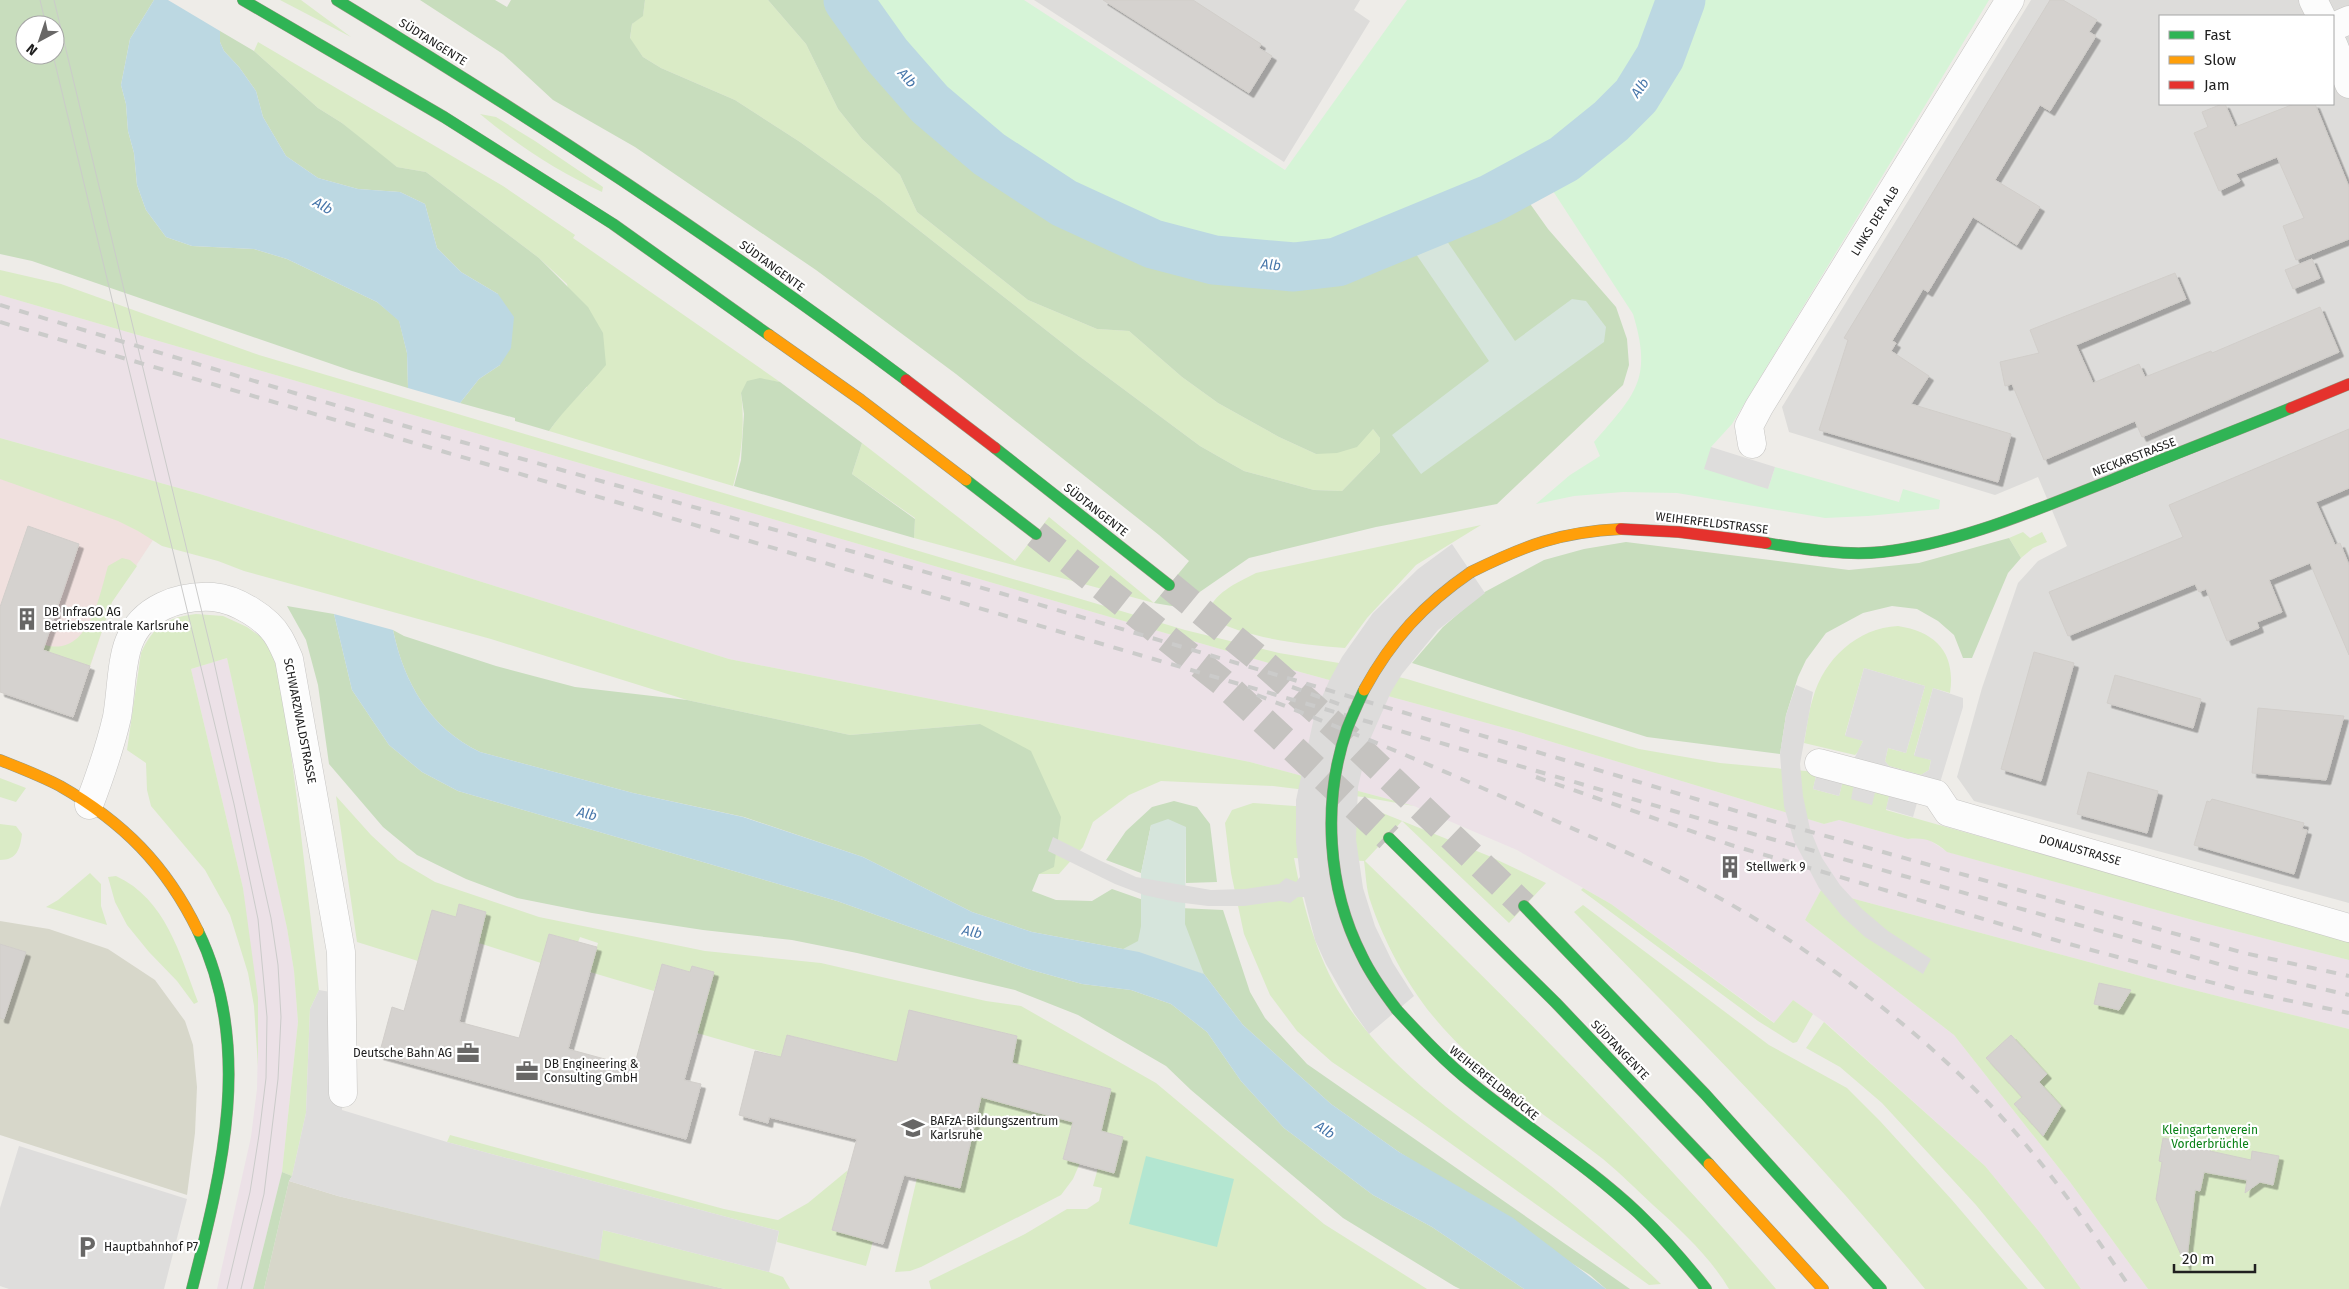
<svg xmlns="http://www.w3.org/2000/svg" width="2349" height="1289" font-family="'Fira Sans',sans-serif">
  <defs>
    <filter id="shadow"><feDropShadow dx="4.5" dy="4.5" stdDeviation="0" flood-color="#0004"/></filter>
  </defs>
  <rect width="100%" height="100%" fill="#eeece8"/>
  <path fill="#dddcda" fill-rule="evenodd" d="M1034 0H1360L1354 10 1370 21 1284 162Z
    M2031 0H2349V903L1974 801 1957 777 1982 688 2018 583 2038 561 2067 546 2038 477 1995 495 1789 432 1782 407ZM2160 16H2333V104H2160Z"/>
  <path fill="#f0e0de" d="M0 455 142 499 153 540 112 602 73 717 0 692Z"/>
  <path fill="#ece1e7" d="M0 295 1300 672 1516 731 1824 824 1839 820 1908 839 1919 838 1929 840 1948 852 2200 922 2349 960V1029L2178 986 1821 890 1805 920 1954 1035 2070 1182 2148 1289H2081L2041 1234 1985 1166 1827 1024 1793 1000 1775 1023 1611 904 1517 850 1414 806 1250 762 729 659 200 494 0 438Z
    M227 658 287 928 294 971 298 1022 282 1172 253 1289H217L251 1137 257 1089 258 1042 243 888 191 669Z"/>
  <path fill="#d7d7ca" d="M0 921 49 929 108 949 155 980 185 1021 193 1045 197 1087 195 1133 187 1195 0 1135Z
    M289 1181 338 1196 725 1289H264Z"/>
  <path fill="#daebc6" d="M280 0H301L351 37Z
    M645 0H768L806 44 838 109 862 139 900 175 917 212 1028 300 1097 329 1129 331 1182 377 1218 403 1279 437 1316 454 1373 429 1380 438V452L1342 491 1314 490 1244 471 1200 446 1079 356 878 198 800 142 735 100 661 68 643 57 630 39 632 24 643 15Z
    M258 42 503 186 575 235 573 238 780 382 760 379 741 393C745 424 742 455 733 486L549 431 566 408 587 387 567 284 539 258 426 172 397 167 374 150 342 123 318 108 254 51Z
    M480 114 496 117 535 141 603 187 602 192C558 172 517 145 480 114Z
    M0 270 61 284 259 355 1185 630 1279 653 1339 663 1407 679 1639 749 1720 763 1817 772 1813 789 1839 796 1844 776 1855 779 1871 805 1877 784 1891 788 1886 810 2349 941V960L2200 922 1947 852C1935 841 1924 837 1908 839L1839 820 1824 824 1516 731 1300 672 0 295Z
    M0 438 200 494 729 659 1250 762 1414 806 1363 797 1273 786 1161 781 1129 795 1093 822 1083 847 1059 874H1039L980 724 850 735 687 700 491 639 244 571 218 561 162 546 138 531 118 521 0 479Z
    M862 443 1015 561 1049 517 1154 603 914 538 915 518 852 474Z
    M1481 525 1416 565 1367 618 1345 648C1299 644 1247 639 1206 616 1214 592 1235 584 1256 573Z
    M2023 532 2030 538 2042 532 2047 542 2033 548 2021 558 2009 538Z
    M122 558 130 560 137 566 112 602 90 666 43 650 45 645C89 657 99 597 108 566Z
    M196 614 223 616 247 627 261 637 270 650 280 671 297 800 319 990 310 1009 306 1113 292 1176 282 1172 298 1022 294 971 287 928 227 658 191 669 243 888 258 998V1066L254 1006 248 973 230 915 205 870 151 806 147 790 146 763 127 750 141 653C153 626 168 617 196 614Z
    M1898 626C1937 632 1956 654 1950 693L1933 688 1914 755 1931 760 1929 770 1921 775 1889 766 1885 761 1888 748 1906 753 1925 686 1864 668 1845 735 1863 741 1858 752 1855 755 1804 743C1807 728 1808 713 1813 698 1824 659 1857 628 1898 626Z
    M0 778 26 788 16 802 0 797Z
    M336 796 371 835 398 860 435 882 539 917 705 951 821 963 986 1001 1021 1006 1156 1083 1324 1224 1427 1289H931L929 1281 1025 1234 1067 1209H1087L1099 1201 1102 1188 1093 1186 1098 1168 1123 1137 1101 1131 1111 1089 1012 1063 1017 1036 909 1010 895 1071 875 1057 788 1035 781 1057 697 1033 714 972 692 966 690 972 662 964 654 991 590 972 598 943 580 937 578 942 549 934 541 963 479 943 486 912 459 904 456 917 432 911 418 961 357 942Z
    M1253 803 1380 812 1489 856 1546 883 1509 923 1402 821 1365 861C1507 999 1648 1138 1776 1289H1729C1710 1257 1681 1230 1653 1205 1637 1190 1620 1173 1603 1159 1545 1114 1479 1073 1432 1015 1406 983 1384 941 1371 903 1366 890 1366 875 1364 861L1294 858C1303 905 1316 956 1342 997 1393 1078 1477 1128 1551 1186 1589 1217 1626 1250 1661 1284L1649 1285 1415 1118 1332 1062 1297 1031 1270 995 1244 934 1231 873 1225 823 1232 810Z
    M0 824 16 826 22 834C20 849 17 860 0 860Z
    M90 873 101 884V906L107 925 46 907 58 900Z
    M116 876C166 899 180 955 198 1002L194 1004 177 981 149 952 127 925 115 902 108 877Z
    M1583 888 1611 904 1774 1023 1793 1000 1813 1014 1797 1042 1793 1043 1758 1021 1581 890Z
    M1821 890 2178 986 2349 1029V1289H2148L2070 1182 1954 1035 1805 920Z
    M1583 905 1769 1045 1847 1088 1880 1121 1952 1200 2028 1289H1925C1817 1156 1695 1034 1574 912Z
    M1824 1022 1985 1166 2041 1234 2081 1289H2045L1976 1205 1882 1103 1840 1067 1806 1048Z
    M985 1080 1002 1103 1073 1122 1063 1159 1080 1163 1073 1179 1061 1195 921 1267 910 1271 895 1272 917 1178 960 1188Z
    M450 1135 724 1209 778 1220 808 1203 848 1170 832 1230 873 1241 866 1266 777 1242 779 1231 447 1142Z
    M363 1169 600 1251 603 1230 769 1272 783 1277 790 1289H725L631 1268 355 1200Z"/>
  <path fill="#c8ddbd" fill-rule="evenodd" d="M0 0H154L130 39 121 85 126 104 128 131 134 153 137 185 146 210 166 237 192 246 254 249 287 259 377 302 399 320 407 353 408 388 352 371 32 261 0 254ZM25 25H55V55H25Z
    M420 0H495L507 7 511 0H645L643 16 632 24 630 38 643 57 661 68 735 100 800 142 878 198 1079 356 1200 446 1244 471 1314 490 1342 491 1380 452V438L1373 429 1357 447 1337 453 1316 454 1279 437 1218 403 1182 377 1129 331 1097 329 1028 300 917 212 900 175 862 139 838 109 806 44 768 0H848C874 36 898 74 931 104 1016 185 1129 251 1247 263 1276 265 1307 270 1337 262 1355 258 1373 247 1391 240 1433 223 1476 207 1516 184L1548 229 1616 307 1627 339 1629 365 1623 385 1497 504 1376 527 1249 558 1178 607 1154 603 1189 561 1159 535 956 374 816 270 635 147 553 100 503 54Z
    M220 31 254 51 318 108 342 123 397 167 426 172 539 258 588 307 603 333 606 365C587 388 566 407 549 431L515 421V418L460 403 479 379 500 365 498 294 461 272 437 248 425 204 400 192 358 189 318 178 286 156 263 117 256 91 239 67 224 51 220 42Z
    M760 378 780 382 862 443 852 474 915 519 914 538 734 486 741 460 744 414 741 393 747 381Z
    M2009 538 2021 558 2008 573 1972 658H1963L1954 635 1938 621 1917 609 1892 606 1863 613 1826 633 1806 660 1798 677 1786 715 1780 754 1647 737 1412 663 1443 627 1481 594 1544 560 1584 549 1626 542 1849 570 1919 563Z
    M287 606 334 614 352 690 389 745 422 772 458 791 837 901 1028 969 1082 984 1131 990 1171 1004 1207 1032 1241 1081 1284 1128 1373 1195 1432 1227 1524 1289H1460L1454 1286 1343 1218 1191 1090 1166 1066 1078 1015 1015 990 857 953 792 940 703 930 592 913 517 898 466 879 417 855 383 827 329 764 318 685 306 640Z
    M393 630 404 636 496 666 575 687 687 700 850 735 980 724 1031 751 1061 817 1054 867 1039 874 1032 891 1056 900 1092 901 1112 889 1149 902 1180 908 1223 910 1250 992 1265 1018 1307 1064 1630 1289H1606L1590 1275 1399 1152 1331 1104 1243 1025 1204 974 1139 952 1032 932 972 912 863 857 744 817 633 793 480 752C430 728 404 683 393 630Z
    M1174 801 1197 807 1210 824 1217 882 1186 883V827L1151 825 1141 873 1106 860 1126 831 1152 807Z
    M282 1172 292 1176 289 1181 264 1289H253Z"/>
  <path fill="#d6e5dc" d="M1434 222 1515 341 1572 299 1586 301 1606 327 1604 342 1421 474 1392 435 1489 361 1403 235Z
    M1168 819 1186 827 1185 924 1204 974 1123 949 1138 941 1141 926V873L1151 825Z"/>
  <path fill="#d6f4d7" d="M848 0H1024L1285 170 1407 0H1989L1732 424 1711 447 1768 489 1775 467 1899 502 1903 489 1940 500 1939 509 1868 516 1825 518 1677 493 1623 492 1574 496 1536 504 1570 475 1600 456 1594 442C1635 394 1653 380 1633 314L1540 171 1490 199 1337 262 1294 267 1214 260 1153 244 1064 203 989 154 930 103 887 55Z"/>
  <path fill="#b3e6d1" d="M1146 1156 1234 1179 1217 1247 1129 1224Z"/>
  <path fill="#dedddc" d="M1711 447 1775 467 1768 489 1704 469Z
    M1864 668 1925 686 1906 753 1888 748 1885 761 1889 766 1921 775 1929 770 1931 760 1914 756 1933 688 1963 698V707L1939 786 1853 761 1863 741 1845 736Z
    M1817 772 1921 789 1913 817 1886 809 1891 788 1877 784 1872 805 1851 799 1855 779 1844 777 1839 796 1813 789Z
    M319 990 348 995 342 1110 447 1142 779 1231 769 1272 603 1230 599 1260 338 1196 289 1181 292 1176 306 1113 310 1009Z
    M19 1146 187 1199 164 1289H9L0 1286V1208Z"/>
  <path fill="#bcd8e2" d="M154 0H168L220 31V42L224 51 239 67 256 91 263 117 286 156 318 178 358 189 400 192 425 204 437 248 461 272 498 294 514 317 511 348 500 365 479 379 460 403 408 388 407 353 399 321 377 302 287 259 254 249 192 246 166 237 146 210 137 185 134 153 128 131 126 104 121 85 130 39Z
    M334 614 393 630C404 683 430 728 480 752L633 793 743 817 863 857 972 912 1032 932 1139 952 1204 974 1243 1025 1331 1104 1399 1152 1513 1218 1606 1289H1524L1432 1227 1373 1195 1284 1128 1241 1081 1207 1032 1171 1004 1131 990 1082 984 1028 969 837 901 458 791 422 772 389 745 352 690Z"/>
  <path fill="#dddcdb" d="M1452 544 1485 593 1438 630 1402 674 1391 692 1368 744 1358 787 1356 839 1363 888 1375 926 1393 963 1414 996 1369 1034 1354 1013 1326 964 1315 940 1304 897H1298L1290 903 1280 901 1244 906H1208L1176 902 1144 895 1115 884 1048 851 1053 837 1101 861 1136 877 1211 890 1245 889 1279 884 1286 878 1296 882 1300 877 1296 842V800L1315 713 1329 681 1342 657 1373 613 1418 569Z
    M1796 685 1813 692 1800 764 1803 796 1810 829 1822 858 1840 885 1862 909 1888 931 1931 959 1923 974 1865 937 1842 916 1819 888 1794 841 1784 806 1780 754 1786 715Z"/>
  <g fill="none" stroke-linecap="round" stroke-linejoin="round">
    <path stroke="#bcd8e2" stroke-width="49" d="M848 0 887 55 930 104 989 154 1064 203 1153 244 1214 260 1294 267 1337 262 1490 199 1564 159 1611 121 1636 96 1660 57 1681 0"/>
  </g>
  <path fill="#d5d2cf" stroke="#d1ceca" filter="url(#shadow)" d="M1103 0H1193L1261 44 1259 48 1272 56 1249 93Z
    M2050 0H2063L2097 20 2089 32 2096 36 2050 111 2040 105 1995 180 2040 207 2017 245 1973 217 1928 292 1923 289 1892 341 1896 343 1891 351 1929 376 1911 404 2011 434 1998 482 1819 430 1848 340 1844 338Z
    M2222 104H2225L2235 127 2294 104H2315L2349 187V239L2296 260 2283 226 2304 218 2277 157 2236 174 2240 181 2219 191 2194 133 2208 127 2202 112Z
    M2312 259 2320 278 2293 289 2285 270Z
    M2175 273 2186 299 2076 345 2093 383 2139 364 2145 377 2211 351 2212 353 2320 307 2339 352 2142 437 2135 421 2044 460 2012 384 2005 386 2000 362 2039 353 2030 330Z
    M2349 429V488L2316 502 2335 545 2340 543 2349 565V655L2310 563 2269 580 2282 612 2257 622 2259 628 2227 641 2206 589 2199 592 2195 584 2068 636 2049 592 2183 537 2169 505Z
    M28 526 79 544 43 650 90 666 73 717 0 692V607Z
    M2034 652 2074 663 2041 781 2001 769Z
    M2115 675 2201 699 2193 728 2107 703Z
    M2258 708 2344 716 2326 780 2252 773Z
    M2088 772 2158 791 2147 833 2077 814Z
    M2212 799 2304 823 2302 829 2307 830 2294 874 2194 845 2207 801 2210 802Z
    M459 904 486 912 459 1022 519 1038 549 934 597 947 568 1049 634 1067 662 964 690 972 692 966 714 972 684 1080 701 1084 686 1139 379 1055 392 1007 404 1011 432 910 456 917Z
    M0 944 26 952 4 1019 0 1018Z
    M2099 983 2131 990 2119 1010 2094 1004Z
    M909 1010 1017 1036 1012 1063 1111 1089 1101 1131 1123 1137 1114 1173 1063 1159 1073 1122 981 1097 960 1188 904 1175 883 1244 832 1230 857 1139 769 1117 768 1123 739 1115 755 1051 781 1057 787 1035 897 1062Z
    M2011 1035 2047 1074 2039 1082 2061 1106 2043 1136 2014 1104 2022 1097 1986 1058Z
    M2163 1138 2210 1148V1151L2251 1160 2252 1151 2279 1156 2273 1185 2260 1182 2245 1193 2247 1180 2204 1172 2200 1191 2195 1190 2186 1266 2156 1199 2162 1162 2159 1161Z"/>
  <g fill="none" stroke-linecap="round" stroke-linejoin="round">
    <path stroke="#c5c3c0" stroke-width="28" stroke-dasharray="28 14" stroke-linecap="butt" d="M1036 534 1222 682 1389 838
      M1169 585 1258 658 1348 738 1524 906"/>
    <defs>
      <path id="street" d="M2313 0 2321 16
        M2333 27 2349 20
        M2333 44 2349 84
        M1752 444 1749 426 1759 407 2010 0
        M1819 763 1936 794 1948 812 2349 928
        M89 805C100 776 110 748 117 717 121 695 121 662 129 642 142 608 179 595 213 597 236 599 268 618 279 638 283 645 286 652 289 659L341 952 343 1093"/>
      <path id="fast" d="M243 0 444 117 613 224 769 335
        M337 0C532 118 723 243 906 380
        M995 448 1169 585
        M966 480 1036 534
        M1766 543C1804 549 1844 556 1882 552 1961 543 2035 510 2109 481 2169 456 2230 433 2291 408
        M1389 838 1556 1003 1709 1164
        M1524 906 1705 1094 1881 1289
        M1397 1010C1421 1036 1445 1062 1473 1084 1527 1128 1587 1165 1638 1213 1663 1237 1685 1262 1706 1289
        M192 1289C222 1171 254 1047 198 931"/>
      <path id="slow" d="M769 335 861 400 966 480
        M1471 572C1526 545 1560 532 1621 529
        M0 760C20 768 41 776 60 786 123 822 166 865 198 931
        M1709 1164 1823 1289"/>
      <path id="jam" d="M906 380 995 448
        M2291 408 2349 384
        M1621 529 1679 532 1766 543"/>
    </defs>
    <use href="#street" stroke="#c7c6c4" stroke-width="29"/>
    <use href="#fast" stroke="#969880" stroke-width="12"/>
    <use href="#slow" stroke="#969880" stroke-width="12"/>
    <use href="#jam" stroke="#969880" stroke-width="12"/>
    <use href="#street" stroke="#fcfcfc" stroke-width="28"/>
    <use href="#fast" stroke="#30b455" stroke-width="11"/>
    <use href="#slow" stroke="#ff9f0a" stroke-width="11"/>
    <use href="#jam" stroke="#e5322d" stroke-width="11"/>
    <path stroke="#cbcbca" stroke-width="1" d="M40 0 46 25
      M54 0 214 662 271 918 278 965 281 1017 278 1079 264 1194 241 1289
      M53 55 234 804 258 919 267 1017 266 1078 259 1135 250 1192 227 1289"/>
    <path stroke="#cbcbca" stroke-width="4" stroke-dasharray="10 10" stroke-linecap="butt" d="M0 305 405 426 1000 593 1740 812 2244 953 2349 976
      M0 322 1725 826 2240 970 2349 995
      M1292 687 1358 711
      M1257 695C1362 736 1465 779 1567 826 1616 848 1667 869 1714 895 1813 949 1920 1030 1997 1112 2048 1167 2090 1228 2131 1289
      M1536 777 1731 845 2062 942 2243 991 2349 1013"/>
    <defs>
      <path id="fast-bridge" d="M1364 690C1358 703 1352 716 1347 729 1322 801 1327 888 1362 956 1371 975 1384 993 1397 1010"/>
      <path id="slow-bridge" d="M1364 690C1392 639 1423 605 1471 572"/>
    </defs>
    <use href="#fast-bridge" stroke="#969880" stroke-width="12" stroke-linecap="butt"/>
    <use href="#slow-bridge" stroke="#969880" stroke-width="12" stroke-linecap="butt"/>
    <use href="#fast-bridge" stroke="#30b455" stroke-width="11"/>
    <use href="#slow-bridge" stroke="#ff9f0a" stroke-width="11"/>
  </g>
  <defs>
    <symbol id="building-bare" viewBox="-9 -9 18 18"><path d="M-4-6H4V6H1V3H-1V6H-4ZM-2.5-4.3h1.7v1.8h-1.7ZM.8-4.3h1.7v1.8H.8ZM-2.5-1h1.7V.8h-1.7ZM.8-1h1.7V.8H.8Z" fill="#686766" stroke="#fff" stroke-width="2.5" paint-order="stroke"/></symbol>
    <symbol id="office-bare" viewBox="-9 -9 18 18"><path d="M-6-3h4V-5.5h4V-3h4V5H-6ZM-1-4.5V-3h2v-1.5ZM-6 0V1H6V0Z" fill="#686766" stroke="#fff" stroke-width="2.5" paint-order="stroke"/></symbol>
    <symbol id="university-bare" viewBox="-9 -9 18 18"><path d="M0-5L7-2L0 1L-7-2ZM-4 1L0 2.5L4 1V4Q0 6-4 4Z" fill="#686766" stroke="#fff" stroke-width="2.5" paint-order="stroke"/></symbol>
    <symbol id="parking-bare" viewBox="-9 -9 18 18"><path d="M-3.5-5.5H1a3.5 3.5 0 0 1 0 7H-1V5.5H-3.5ZM-1-3.4V-.6H.8a1.4 1.4 0 0 0 0-2.8Z" fill="#686766" stroke="#fff" stroke-width="2.5" paint-order="stroke"/></symbol>
  </defs>
  <g fill-rule="evenodd">
    <use href="#building-bare" x="11" y="603" width="32" height="32"/>
    <use href="#building-bare" x="1714" y="851" width="32" height="32"/>
    <use href="#office-bare" x="452" y="1037" width="32" height="32"/>
    <use href="#office-bare" x="511" y="1055" width="32" height="32"/>
    <use href="#university-bare" x="897" y="1112" width="32" height="32"/>
    <use href="#parking-bare" x="71" y="1231" width="32" height="32"/>
  </g>
  <g text-anchor="middle" dominant-baseline="central" stroke-width="4.5" stroke-linejoin="round" paint-order="stroke">
    <g font-size="12" fill="#202020" stroke="#fff">
      <text transform="translate(433 42) rotate(32)">SÜDTANGENTE</text>
      <text transform="translate(1875 221) rotate(-58)">LINKS DER ALB</text>
      <text transform="translate(772 266) rotate(36)">SÜDTANGENTE</text>
      <text transform="translate(2134 457) rotate(-21)">NECKARSTRASSE</text>
      <text transform="translate(1096 510) rotate(38)">SÜDTANGENTE</text>
      <text transform="translate(1712 523) rotate(7)">WEIHERFELDSTRASSE</text>
      <text transform="translate(300 721) rotate(79)">SCHWARZWALDSTRASSE</text>
      <text transform="translate(2080 850) rotate(16)">DONAUSTRASSE</text>
      <text transform="translate(1620 1050) rotate(46)">SÜDTANGENTE</text>
      <text transform="translate(1494 1083) rotate(39)">WEIHERFELDBRÜCKE</text>
    </g>
    <g font-size="12" fill="#202020" stroke="#fff" text-anchor="start">
      <text x="44" y="612">DB InfraGO AG<tspan x="44" dy="14">Betriebszentrale Karlsruhe</tspan></text>
      <text x="1746" y="867">Stellwerk 9</text>
      <text x="452" y="1053" text-anchor="end">Deutsche Bahn AG</text>
      <text x="544" y="1064">DB Engineering &amp;<tspan x="544" dy="14">Consulting GmbH</tspan></text>
      <text x="930" y="1121">BAFzA-Bildungszentrum<tspan x="930" dy="14">Karlsruhe</tspan></text>
      <text x="104" y="1247">Hauptbahnhof P7</text>
    </g>
    <g font-size="12" fill="#0a8217" stroke="#fff">
      <text x="2210" y="1130">Kleingartenverein<tspan x="2210" dy="14">Vorderbrüchle</tspan></text>
    </g>
    <g font-size="14" font-style="italic" fill="#4776aa" stroke="#fff">
      <text transform="translate(907 78) rotate(48)">Alb</text>
      <text transform="translate(1640 88) rotate(-54)">Alb</text>
      <text transform="translate(323 206) rotate(31)">Alb</text>
      <text transform="translate(1271 265) rotate(5)">Alb</text>
      <text transform="translate(587 814) rotate(14)">Alb</text>
      <text transform="translate(972 932) rotate(13)">Alb</text>
      <text transform="translate(1325 1130) rotate(35)">Alb</text>
    </g>
  </g>
  <rect x="2159" y="15" width="175" height="90" fill="#ffffff" stroke="#a6a6a6"/>
  <rect x="2169" y="31" width="25" height="8" fill="#30b455" stroke="#a6a6a6"/>
  <text x="2204" y="40" font-size="15" fill="#202020">Fast</text>
  <rect x="2169" y="56" width="25" height="8" fill="#ff9f0a" stroke="#a6a6a6"/>
  <text x="2204" y="65" font-size="15" fill="#202020">Slow</text>
  <rect x="2169" y="81" width="25" height="8" fill="#e5322d" stroke="#a6a6a6"/>
  <text x="2204" y="90" font-size="15" fill="#202020">Jam</text>
  <g transform="translate(40 40) rotate(220)"><circle r="24" fill="#ffffff" stroke="#a6a6a6"/>
  <path d="M0-4L9 19L0 12L-9 19Z" fill="#686766"/>
  <text y="-8" font-size="14" font-weight="bold" text-anchor="middle" fill="#202020">N</text>
  </g>
  <path d="M2174 1264v8h81v-8" fill="none" stroke="#202020" stroke-width="2.5"/>
  <text x="2182" y="1264" font-size="15" fill="#202020" stroke="#ffffff" stroke-width="4" paint-order="stroke">20 m</text>
</svg>
